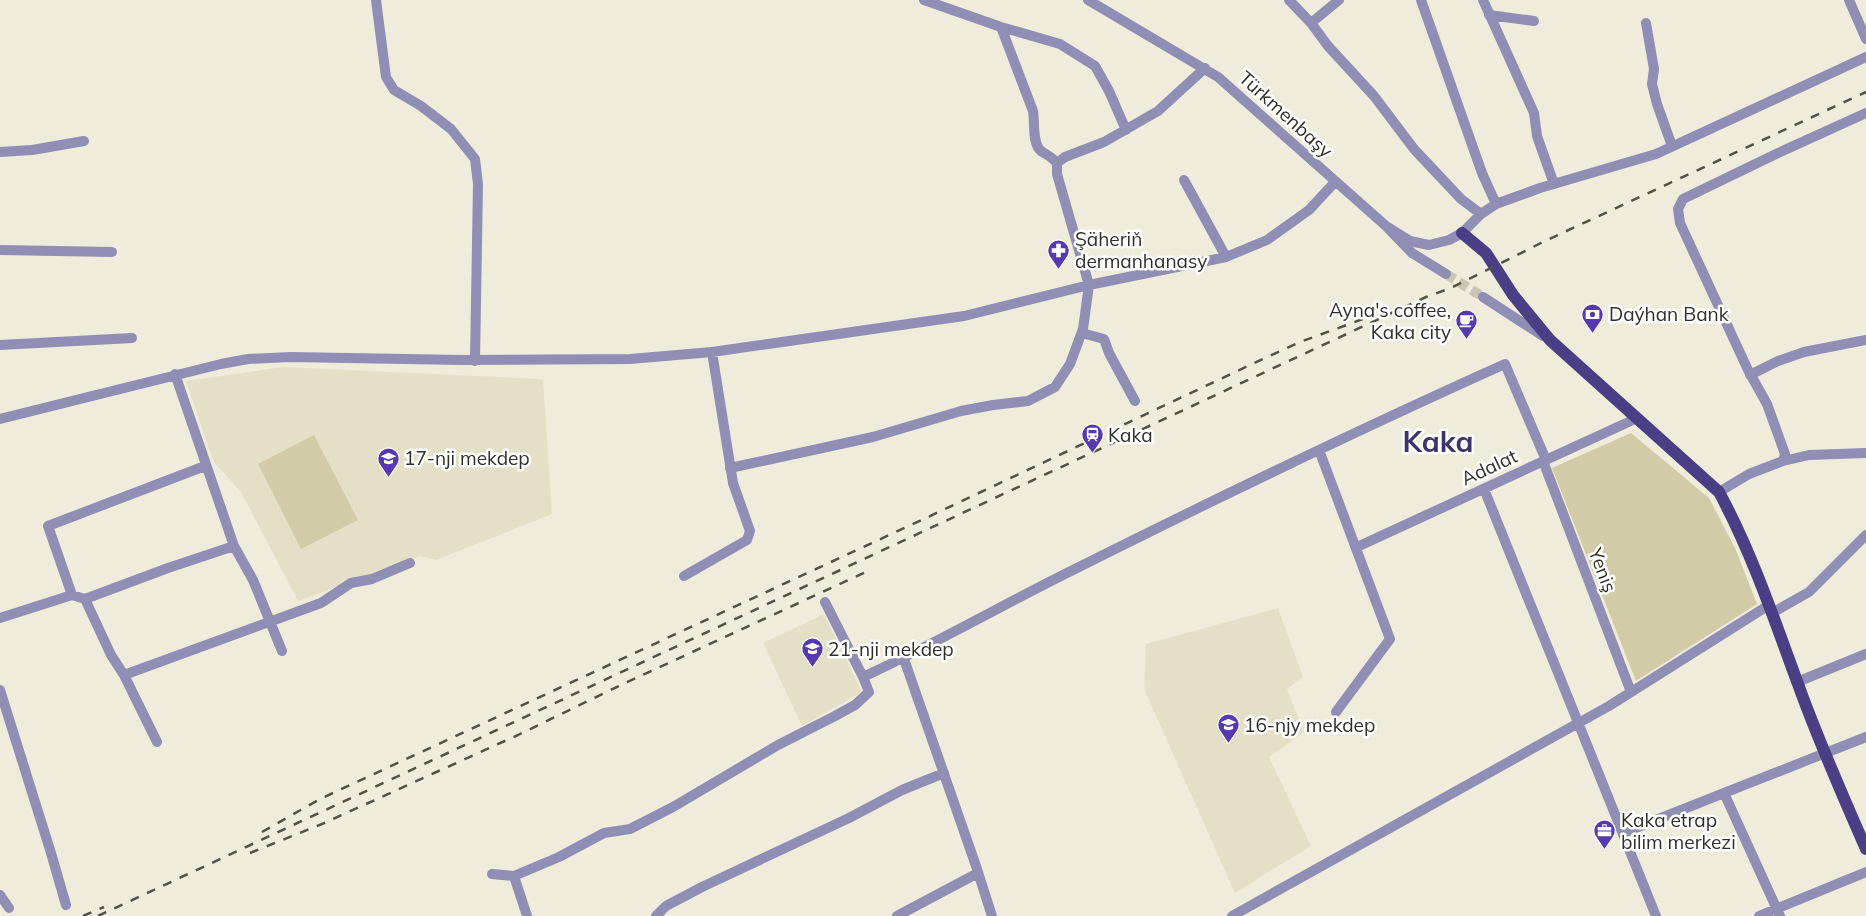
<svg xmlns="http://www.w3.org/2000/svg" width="1866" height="916" font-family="Mulish,sans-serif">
  <rect width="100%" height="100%" fill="#efecdb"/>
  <path fill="#e4e0c7" d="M283 367 543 379 552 514 436 560 420 556 298 601 241 492 213 461 186 381Z
    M1278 608 1303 677 1287 689 1304 732 1269 757 1311 846 1235 893 1144 689 1146 644Z
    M824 614 862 692 802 726 763 643Z"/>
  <path fill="#d2cba8" d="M1631 433 1709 498 1735 548 1757 604 1636 681 1552 468Z
    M314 435 358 520 301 549 258 464Z"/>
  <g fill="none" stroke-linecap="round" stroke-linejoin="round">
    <path stroke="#c9c6b7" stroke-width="10" stroke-dasharray="10 5" stroke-linecap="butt" d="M1446 274 1483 297"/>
    <path stroke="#908eb5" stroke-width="10" d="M376 0 386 77 394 90 421 106 451 129 475 159 478 184 475 361
      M924 0 1001 27 1060 44 1095 66 1109 91 1126 130
      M1088 0 1218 77 1386 226 1412 253 1446 274
      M1289 0 1311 23 1328 46 1374 96 1414 149 1461 199 1481 214
      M1421 0 1482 173 1496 204
      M1483 0 1534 113 1537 136 1554 184
      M1849 0 1866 39
      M1489 15 1534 21
      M1311 23 1339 0
      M1646 23 1654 69 1652 84 1657 104 1672 146
      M1001 27 1033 111C1035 123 1032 144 1041 151 1047 155 1052 157 1057 163
      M0 152 32 150 84 141
      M1184 180 1226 257
      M1386 226 1410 241 1429 245 1449 240 1462 233 1481 214 1496 204 1540 188 1656 154 1866 57
      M0 250 112 252
      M1483 297 1543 336
      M1082 333 1104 339 1109 353 1135 401
      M0 345 132 338
      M175 374 234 546 253 580 282 651
      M1750 375 1778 361 1804 352 1866 340
      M0 419 221 364 248 359 290 357 462 360 630 359 712 352 964 316 1089 285 1226 257 1267 240 1309 210 1335 182
      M1319 450 1390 639 1336 712
      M1543 461 1631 692
      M1783 461 1809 455 1866 453
      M730 468 873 437 961 411 993 405 1028 401 1055 387 1070 364 1083 329 1089 285 1057 174V163L1065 157 1104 142 1158 111 1205 68
      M1484 489 1656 916
      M1719 492 1749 474 1783 461 1785 454 1767 404 1748 370 1680 223 1678 209 1683 199 1776 154 1866 113
      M1357 547 1635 419
      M684 576 747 540 750 531 733 483 712 352
      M72 595 48 526 205 466
      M85 599 111 655 124 675 157 742
      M825 602 863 677C935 644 1004 604 1075 569 1217 498 1360 429 1505 364L1546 460
      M1772 613 1809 592 1866 535
      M0 618 72 595 85 599 168 568 234 546
      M904 659 976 866 992 916
      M124 675 321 603 351 583 372 579 410 563
      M1797 682 1866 654
      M0 690 51 853 66 905
      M1724 793 1780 916
      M1623 833 1866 737
      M492 874 514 876 559 857 604 833 630 829 673 807 778 745 835 716 855 705 869 692 863 677
      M514 876 527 916
      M0 895 9 908
      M656 916 666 906 702 887 849 818 902 790 944 773
      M897 916 978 873
      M1232 916 1609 706 1769 605
      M1759 916 1866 872"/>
    <path stroke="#4a3f84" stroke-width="12" d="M1462 233 1486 253 1513 295 1550 340 1719 492C1752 553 1774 619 1798 684 1818 740 1842 794 1866 849"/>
    <path stroke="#535249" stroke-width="2.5" stroke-dasharray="9 9" stroke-linecap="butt" d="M262 832 320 799 928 517 1267 357 1300 342 1363 319
      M250 853 322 824 518 735 623 684 868 571
      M83 916 104 907
      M98 916 1426 297 1451 288 1545 241 1866 92"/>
  </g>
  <defs>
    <symbol id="pharmacy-pin" viewBox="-11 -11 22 30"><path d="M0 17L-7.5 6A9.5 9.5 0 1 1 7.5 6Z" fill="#5639b1" stroke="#fff"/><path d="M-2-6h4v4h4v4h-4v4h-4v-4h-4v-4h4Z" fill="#fff"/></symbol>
    <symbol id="bank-pin" viewBox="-11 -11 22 30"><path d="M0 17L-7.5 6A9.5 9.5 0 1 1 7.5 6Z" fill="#5639b1" stroke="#fff"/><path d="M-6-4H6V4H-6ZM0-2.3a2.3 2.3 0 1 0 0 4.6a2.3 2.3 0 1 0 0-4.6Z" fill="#fff"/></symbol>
    <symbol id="cafe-pin" viewBox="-11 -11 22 30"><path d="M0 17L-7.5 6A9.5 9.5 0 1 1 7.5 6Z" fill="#5639b1" stroke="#fff"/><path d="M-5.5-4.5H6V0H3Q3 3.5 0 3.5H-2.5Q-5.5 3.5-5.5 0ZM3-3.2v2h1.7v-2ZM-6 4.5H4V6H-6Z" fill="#fff"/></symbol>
    <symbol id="station-pin" viewBox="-11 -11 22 30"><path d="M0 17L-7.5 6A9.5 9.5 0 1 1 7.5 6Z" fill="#5639b1" stroke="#fff"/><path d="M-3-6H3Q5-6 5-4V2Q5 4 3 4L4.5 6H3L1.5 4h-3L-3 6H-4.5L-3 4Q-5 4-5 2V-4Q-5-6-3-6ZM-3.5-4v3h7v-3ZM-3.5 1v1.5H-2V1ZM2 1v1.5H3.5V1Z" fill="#fff"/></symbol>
    <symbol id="school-pin" viewBox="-11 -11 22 30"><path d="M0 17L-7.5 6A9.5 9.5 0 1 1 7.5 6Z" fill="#5639b1" stroke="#fff"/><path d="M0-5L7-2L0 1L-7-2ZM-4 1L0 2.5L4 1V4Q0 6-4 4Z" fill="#fff"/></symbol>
    <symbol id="office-pin" viewBox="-11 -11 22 30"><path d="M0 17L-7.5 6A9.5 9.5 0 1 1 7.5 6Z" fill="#5639b1" stroke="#fff"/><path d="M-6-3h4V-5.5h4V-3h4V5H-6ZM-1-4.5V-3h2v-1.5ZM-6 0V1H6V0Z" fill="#fff"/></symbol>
  </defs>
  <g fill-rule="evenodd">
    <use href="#pharmacy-pin" x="1046" y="238" width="25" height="34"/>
    <use href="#bank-pin" x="1580" y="302" width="25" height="34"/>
    <use href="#cafe-pin" x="1454" y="308" width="25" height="34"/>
    <use href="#station-pin" x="1080" y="422" width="25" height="34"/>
    <use href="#school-pin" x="376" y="446" width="25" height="34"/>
    <use href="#school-pin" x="800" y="636" width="25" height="34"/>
    <use href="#school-pin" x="1216" y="712" width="25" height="34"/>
    <use href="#office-pin" x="1592" y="818" width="25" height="34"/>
  </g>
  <g text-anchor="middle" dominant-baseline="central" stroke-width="5" stroke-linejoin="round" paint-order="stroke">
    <g font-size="19" fill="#2f2e27" stroke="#fff">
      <text transform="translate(1286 114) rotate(42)">Türkmenbaşy</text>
      <text transform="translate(1489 467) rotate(-25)">Adalat</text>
      <text transform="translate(1603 570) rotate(69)">Yeniş</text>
    </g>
    <g font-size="19" fill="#2f2e27" stroke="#fff" text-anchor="start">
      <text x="1075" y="239">Şäheriň<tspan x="1075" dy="22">dermanhanasy</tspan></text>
      <text x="1451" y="310" text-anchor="end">Ayna's coffee,<tspan x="1451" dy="22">Kaka city</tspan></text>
      <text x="1609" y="314">Daýhan Bank</text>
      <text x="1108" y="435">Kaka</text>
      <text x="404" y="458">17-nji mekdep</text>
      <text x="828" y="649">21-nji mekdep</text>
      <text x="1244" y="725">16-njy mekdep</text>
      <text x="1621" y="820">Kaka etrap<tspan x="1621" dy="22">bilim merkezi</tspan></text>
    </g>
    <g font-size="29" font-weight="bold" fill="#3c326e" stroke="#fff">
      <text x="1438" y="441">Kaka</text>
    </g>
  </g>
</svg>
